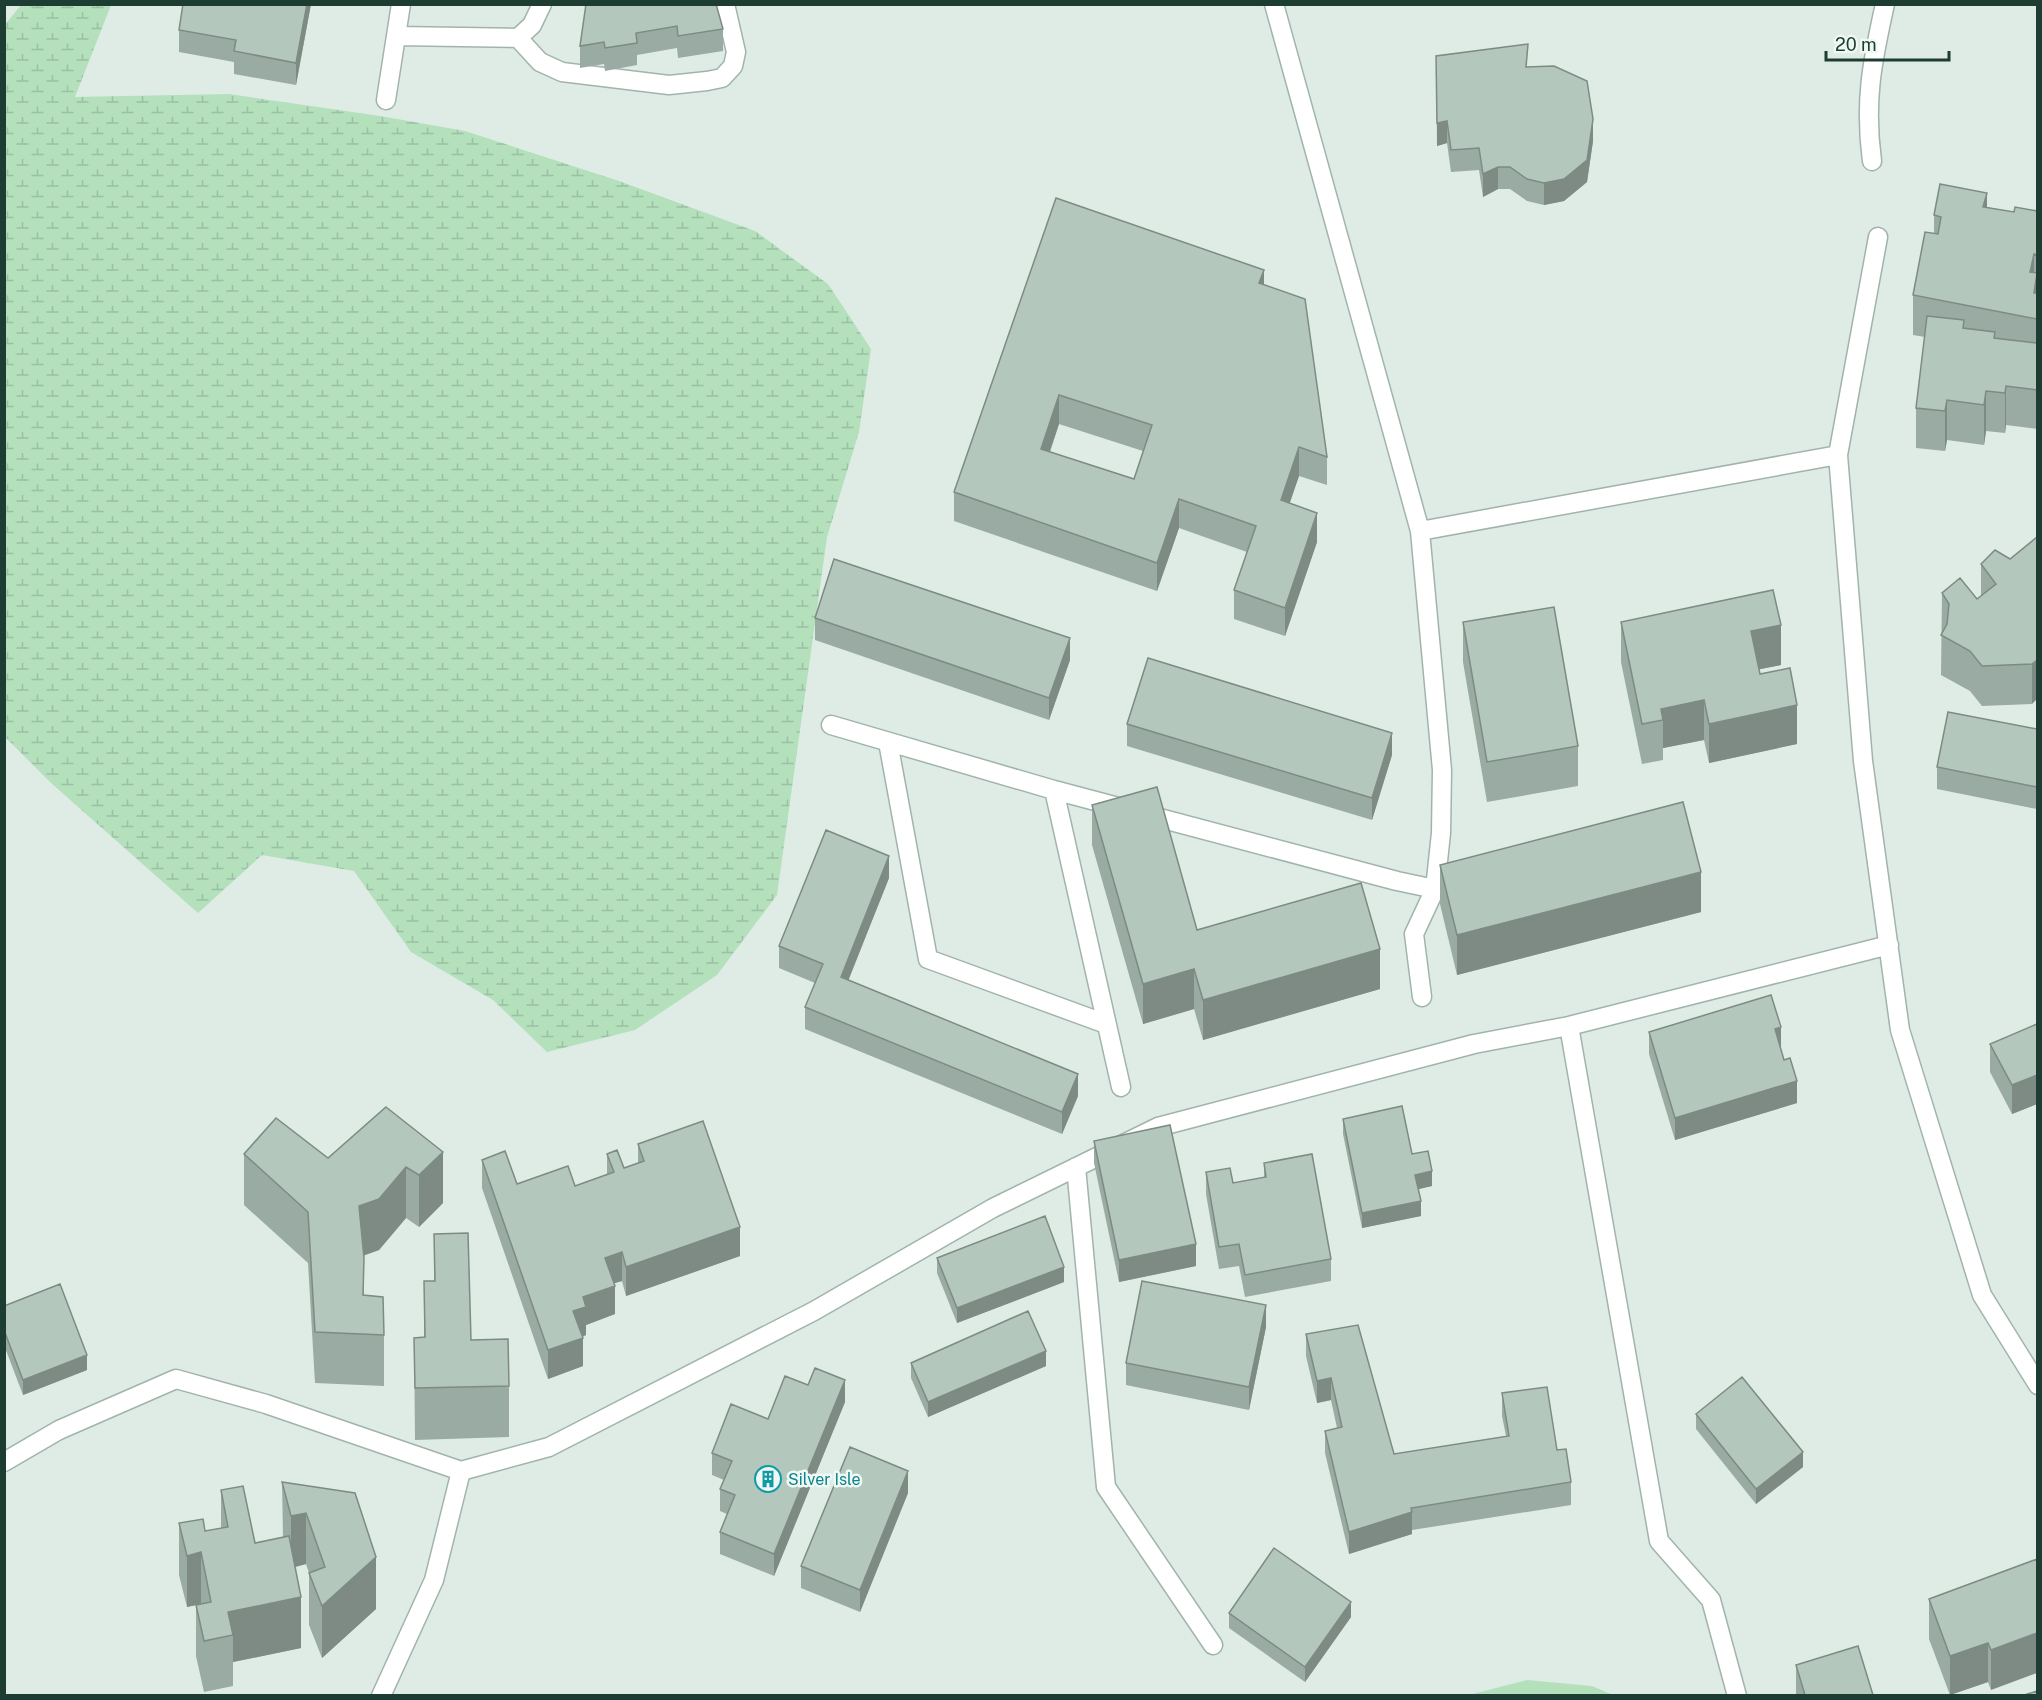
<svg xmlns="http://www.w3.org/2000/svg" width="2042" height="1700" font-family="'Public Sans',sans-serif">
  <defs>
    <pattern id="wetland-marsh" width="20" height="14" patternUnits="userSpaceOnUse" patternTransform="scale(1.5)"><rect width="20" height="14" fill="#b4e0bc"/><path d="M1 5h8M5 5V1M11 12h8M15 12V8" fill="none" stroke="#9ac1a2"/></pattern>
  </defs>
  <rect width="100%" height="100%" fill="#deece5"/>
  <path fill="#b4e0bc" d="M1527 1680 1592 1686 1613 1695H1469Z"/>
  <path fill="url(#wetland-marsh)" d="M21 5H111L75 97 229 94 380 116 465 131 619 181 755 231 828 284 871 349 859 432 827 537 777 895 717 975 635 1030 547 1052 493 1000 411 952 354 871 262 855 198 913 51 783 5 737 4 26Z"/>
  <g fill="none" stroke-linecap="round" stroke-linejoin="round">
    <defs>
      <path id="street" d="M1274 4 1420 531 1442 770 1441 833 1435 889 1414 934 1422 997
        M397 36 518 38 532 25 542 4
        M518 38 540 62 562 72 669 85 707 81 722 78 733 66 736 52 725 4
        M386 100 401 4
        M1872 161C1864 102 1872 62 1885 4
        M1878 237 1838 455 1863 761 1900 1030 1982 1295 2038 1385
        M1420 531 1838 455
        M831 725 1054 790 1397 881 1435 889
        M888 742 928 959 1106 1024
        M1054 790 1121 1087
        M1569 1026 1659 1541 1711 1600 1737 1696
        M1076 1167 1106 1487 1213 1645
        M4 1462 59 1430 176 1379 266 1404 461 1471
        M381 1696 434 1580 461 1471 549 1447 814 1311 993 1208 1158 1127 1474 1044 1569 1026 1889 945"/>
    </defs>
    <use href="#street" stroke="#a1b4ac" stroke-width="21"/>
    <use href="#street" stroke="#fff" stroke-width="18"/>
  </g>
  <path fill="#9aaba3" fill-rule="evenodd" d="M311 4 296 85 234 74V62L179 52V30Z
    M586 4 723 29V51L678 58 677 48 637 55V65L605 71 604 64 580 68V46Z
    M1436 56 1528 67 1593 141 1587 182 1564 201 1544 205 1527 201 1510 189H1498L1483 197 1479 170 1451 172 1447 143 1437 146Z
    M1056 198 1264 285 1327 457V485L1299 476 1289 503 1317 542 1285 636 1234 619V590L1247 552 1179 528 1157 591 954 521V492ZM1059 424 1143 451 1134 479 1050 452Z
    M1987 207 2014 212 2037 211V429L2006 425 2005 433 1986 431 1984 445 1947 440 1945 451 1916 448V408L1925 337 1913 335V295L1934 234V215Z
    M2037 537 2032 704 1982 706 1970 691 1941 675 1942 593 1977 599 1981 596V564L2010 559Z
    M815 618 1070 660 1049 720 815 640Z
    M1463 622 1578 746V786L1487 802 1463 662Z
    M1621 622 1781 665 1759 669 1760 674 1797 744 1709 763 1704 740 1663 748V760L1642 764 1621 662Z
    M1127 724 1392 755 1372 820 1127 746Z
    M2037 729V809L1937 789V767Z
    M1092 805 1197 930 1380 989 1203 1040 1194 1009 1143 1024 1092 845Z
    M1440 865 1701 912 1457 975 1440 904Z
    M889 878 848 980 1078 1096 1062 1134 805 1029V1007L815 983 779 968V946Z
    M2037 1024V1104L2012 1114 1990 1072V1044Z
    M1649 1032 1781 1050 1797 1103 1675 1140 1649 1054Z
    M386 1107 443 1203 419 1227 406 1218 379 1250 363 1256 364 1295 384 1335V1386L315 1383 308 1263 244 1205V1154L328 1158Z
    M1343 1119 1412 1154 1432 1186 1418 1189 1421 1216 1362 1228 1343 1134Z
    M1094 1141 1196 1266 1119 1282 1094 1163Z
    M638 1144 740 1256 626 1296 622 1281 614 1283 615 1314 586 1325V1335L582 1337 583 1366 548 1379 482 1188V1160L517 1184 575 1186 607 1175V1154L624 1168 638 1163Z
    M1264 1163 1331 1259V1281L1245 1297 1239 1266 1219 1269 1206 1194V1172L1233 1183 1264 1178Z
    M434 1234 471 1340 509 1386V1437L415 1440 414 1338 424 1337V1281H434Z
    M937 1258 1064 1282 957 1323 937 1273Z
    M4 1306 87 1370 23 1395 4 1345Z
    M1266 1327 1249 1410 1126 1385V1363Z
    M1306 1334 1394 1454 1506 1436 1502 1416V1393L1557 1450 1571 1482V1505L1412 1530V1534L1349 1554 1325 1453V1431L1337 1428 1331 1400 1317 1403 1306 1356Z
    M911 1363 1046 1366 928 1417 911 1378Z
    M845 1402 774 1576 720 1554V1532L727 1514 720 1511V1489L724 1480 712 1475V1453L768 1419Z
    M1696 1414 1803 1467 1756 1504 1696 1429Z
    M282 1482 355 1493 376 1609 322 1658 309 1625V1573L306 1564 295 1567 301 1648 233 1662V1686L204 1692 196 1656V1605L187 1607 179 1575V1523L205 1531 221 1528V1490L255 1543 283 1537Z
    M908 1493 860 1612 801 1588V1566Z
    M2037 1559 1991 1690 1988 1682 1950 1695 1929 1639V1599Z
    M1229 1613 1351 1617 1305 1682 1229 1628Z
    M1796 1665 1873 1695H1796Z"/>
  <path fill="#7d8b84" d="M307 4H311L296 85V63Z
    M1593 119V141L1587 182 1564 201 1544 205V183Z
    M1447 121V143L1437 146V123Z
    M1498 167V189L1483 197V174Z
    M1987 193V233L1983 207Z
    M2034 254V294L2030 272Z
    M1264 270V299L1259 283Z
    M2037 273V313L2034 293Z
    M2006 386V425L2005 433V393Z
    M1986 391V431L1984 445V405Z
    M1059 395V424L1041 477V449Z
    M1947 400V440L1945 451V411Z
    M1299 447V476L1281 529V500Z
    M1179 499V528L1157 591V563Z
    M1317 513V542L1285 636V608Z
    M1781 625V665L1751 671V631Z
    M1070 638V660L1049 720V698Z
    M2037 660V699L2032 704V664Z
    M1704 700V740L1663 748V720L1661 709Z
    M1797 705V744L1709 763V724Z
    M1392 733V755L1372 820V798Z
    M889 856V878L841 999V977Z
    M1701 872V912L1457 975V935Z
    M1380 949V989L1203 1040V1000Z
    M1194 969V1009L1143 1024V984Z
    M1781 1027V1050L1775 1029Z
    M1078 1074V1096L1062 1134V1112Z
    M2037 1075V1104L2012 1114V1085Z
    M1797 1081V1103L1675 1140V1118Z
    M443 1152V1203L419 1227V1175Z
    M406 1167V1218L379 1250 359 1257V1206Z
    M1432 1171V1186L1415 1190V1175Z
    M1421 1201V1216L1362 1228V1213Z
    M740 1227V1256L626 1296V1267Z
    M1196 1244V1266L1119 1282V1260Z
    M622 1252V1281L605 1286V1258Z
    M1064 1267V1282L957 1323V1308Z
    M615 1286V1314L586 1325V1335L573 1340V1311L583 1297Z
    M1266 1305V1327L1249 1410V1387Z
    M583 1338V1366L548 1379V1350Z
    M1046 1351V1366L928 1417V1402Z
    M87 1355V1370L23 1395V1380Z
    M1331 1378V1400L1317 1403V1381Z
    M845 1380V1402L774 1576V1554Z
    M1803 1452V1467L1756 1504V1489Z
    M908 1471V1493L860 1612V1590Z
    M1412 1512V1534L1349 1554V1532Z
    M306 1513V1564L291 1568V1516Z
    M201 1552V1604L187 1607V1556Z
    M376 1557V1609L322 1658V1606Z
    M301 1597V1648L233 1662V1635L228 1612Z
    M1351 1602V1617L1305 1682V1667Z
    M2037 1633V1673L1991 1690V1650Z
    M1988 1643V1682L1950 1695V1656Z"/>
  <path fill="#b3c7bd" stroke="#7d8b84" stroke-width="1.5" fill-rule="evenodd" d="M183 4H307L296 63 234 51 236 40 179 30Z
    M586 4H716L723 29 678 36 677 26 636 33 637 43 605 48 604 42 580 46Z
    M1528 44 1526 67 1554 66 1587 81 1593 119 1587 160 1564 179 1544 183 1527 179 1510 167H1498L1483 174 1479 148 1451 150 1447 121 1437 123 1436 56Z
    M1940 184 1987 193 1983 207 2014 212 2015 207 2037 211V255L2034 254 2030 272 2037 273 2034 293H2037V319L1913 295 1925 232 1938 234 1941 217 1934 215Z
    M1056 198 1264 270 1259 283 1305 299 1327 457 1299 447 1281 500 1317 513 1285 608 1234 590 1256 526 1179 499 1157 563 954 492ZM1059 395 1152 425 1134 479 1041 449Z
    M1927 316 1964 320 1963 328 1995 332 1994 338 2037 343V390L2006 386 2005 393 1986 391 1984 405 1947 400 1945 411 1916 408Z
    M2037 537V660L2032 664 1982 666 1970 651 1941 635 1947 624 1949 604 1942 593 1960 578 1977 599 1996 584 1981 564 1995 550 2010 559Z
    M834 559 1070 638 1049 698 815 618Z
    M1773 590 1781 625 1751 631 1760 674 1790 668 1797 705 1709 724 1704 700 1661 709 1663 720 1642 724 1621 622Z
    M1554 607 1578 746 1487 762 1463 622Z
    M1148 658 1392 733 1372 798 1127 724Z
    M1948 712 2037 729V787L1937 767Z
    M1157 787 1197 930 1361 883 1380 949 1203 1000 1194 969 1143 984 1092 805Z
    M1683 802 1701 872 1457 935 1440 865Z
    M826 830 889 856 841 977 1078 1074 1062 1112 805 1007 823 964 779 946Z
    M1771 995 1781 1027 1775 1029 1784 1060 1790 1058 1797 1081 1675 1118 1649 1032Z
    M2037 1024V1075L2012 1085 1990 1044Z
    M1402 1106 1412 1154 1428 1151 1432 1171 1415 1175 1421 1201 1362 1213 1343 1119Z
    M386 1107 443 1152 419 1175 406 1167 379 1199 359 1206 364 1258 363 1295 383 1297 384 1335 315 1332 308 1212 244 1154 276 1118 328 1158Z
    M703 1121 740 1227 626 1267 622 1252 605 1258 615 1286 583 1297 586 1307 573 1311 583 1338 548 1350 482 1160 505 1151 517 1184 568 1166 575 1186 614 1172 607 1154 617 1150 624 1168 644 1161 638 1144Z
    M1170 1125 1196 1244 1119 1260 1094 1141Z
    M1312 1154 1331 1259 1245 1275 1239 1244 1219 1247 1206 1172 1230 1168 1233 1183 1266 1177 1264 1163Z
    M1045 1216 1064 1267 957 1308 937 1258Z
    M468 1233 471 1340 508 1339 509 1386 415 1388 414 1338 425 1337 424 1281H435L434 1234Z
    M1142 1281 1266 1305 1249 1387 1126 1363Z
    M60 1284 87 1355 23 1380 4 1330V1306Z
    M1028 1311 1046 1351 928 1402 911 1363Z
    M1358 1325 1394 1454 1509 1436 1502 1393 1547 1387 1557 1450 1566 1449 1571 1482 1411 1508 1412 1512 1349 1532 1325 1431 1342 1427 1331 1378 1317 1381 1306 1334Z
    M815 1368 845 1380 774 1554 720 1532 735 1495 720 1489 732 1461 712 1453 731 1404 768 1419 785 1376 808 1385Z
    M1742 1377 1803 1452 1756 1489 1696 1414Z
    M850 1447 908 1471 860 1590 801 1566Z
    M282 1482 355 1493 376 1557 322 1606 309 1573 325 1567 306 1513 291 1516Z
    M243 1486 255 1543 289 1536 301 1597 228 1612 233 1635 204 1641 196 1605 211 1602 201 1552 187 1556 179 1523 203 1519 205 1531 228 1527 221 1490Z
    M1274 1548 1351 1602 1305 1667 1229 1613Z
    M2037 1559V1633L1991 1650 1988 1643 1950 1656 1929 1599Z
    M1858 1646 1873 1695H1805L1796 1665Z
    M2037 1691V1695H2024Z"/>
  <defs>
    <symbol id="building-ring" viewBox="-11 -11 22 22"><circle r="9.5" fill="#eff8f3" stroke="#0f9aa8" stroke-width="1.5"/><path d="M-4-6H4V6H1V3H-1V6H-4ZM-2.5-4.3h1.7v1.8h-1.7ZM.8-4.3h1.7v1.8H.8ZM-2.5-1h1.7V.8h-1.7ZM.8-1h1.7V.8H.8Z" fill="#0f9aa8"/></symbol>
  </defs>
  <g fill-rule="evenodd">
    <use href="#building-ring" x="753" y="1464" width="30" height="30"/>
  </g>
  <g text-anchor="middle" dominant-baseline="central" stroke-width="5" stroke-linejoin="round" paint-order="stroke">
    <g font-size="16" fill="#0d838f" stroke="#eff8f3" text-anchor="start">
      <text x="788" y="1479">Silver Isle</text>
    </g>
  </g>
  <rect width="2042" height="1700" fill="none" stroke="#1e3d32" stroke-width="12"/>
  <path d="M1826 51v9h123v-9" fill="none" stroke="#1e3d32" stroke-width="3"/>
  <text x="1835" y="51" font-size="18" fill="#1e3d32" stroke="#eff8f3" stroke-width="4.5" paint-order="stroke">20 m</text>
</svg>
